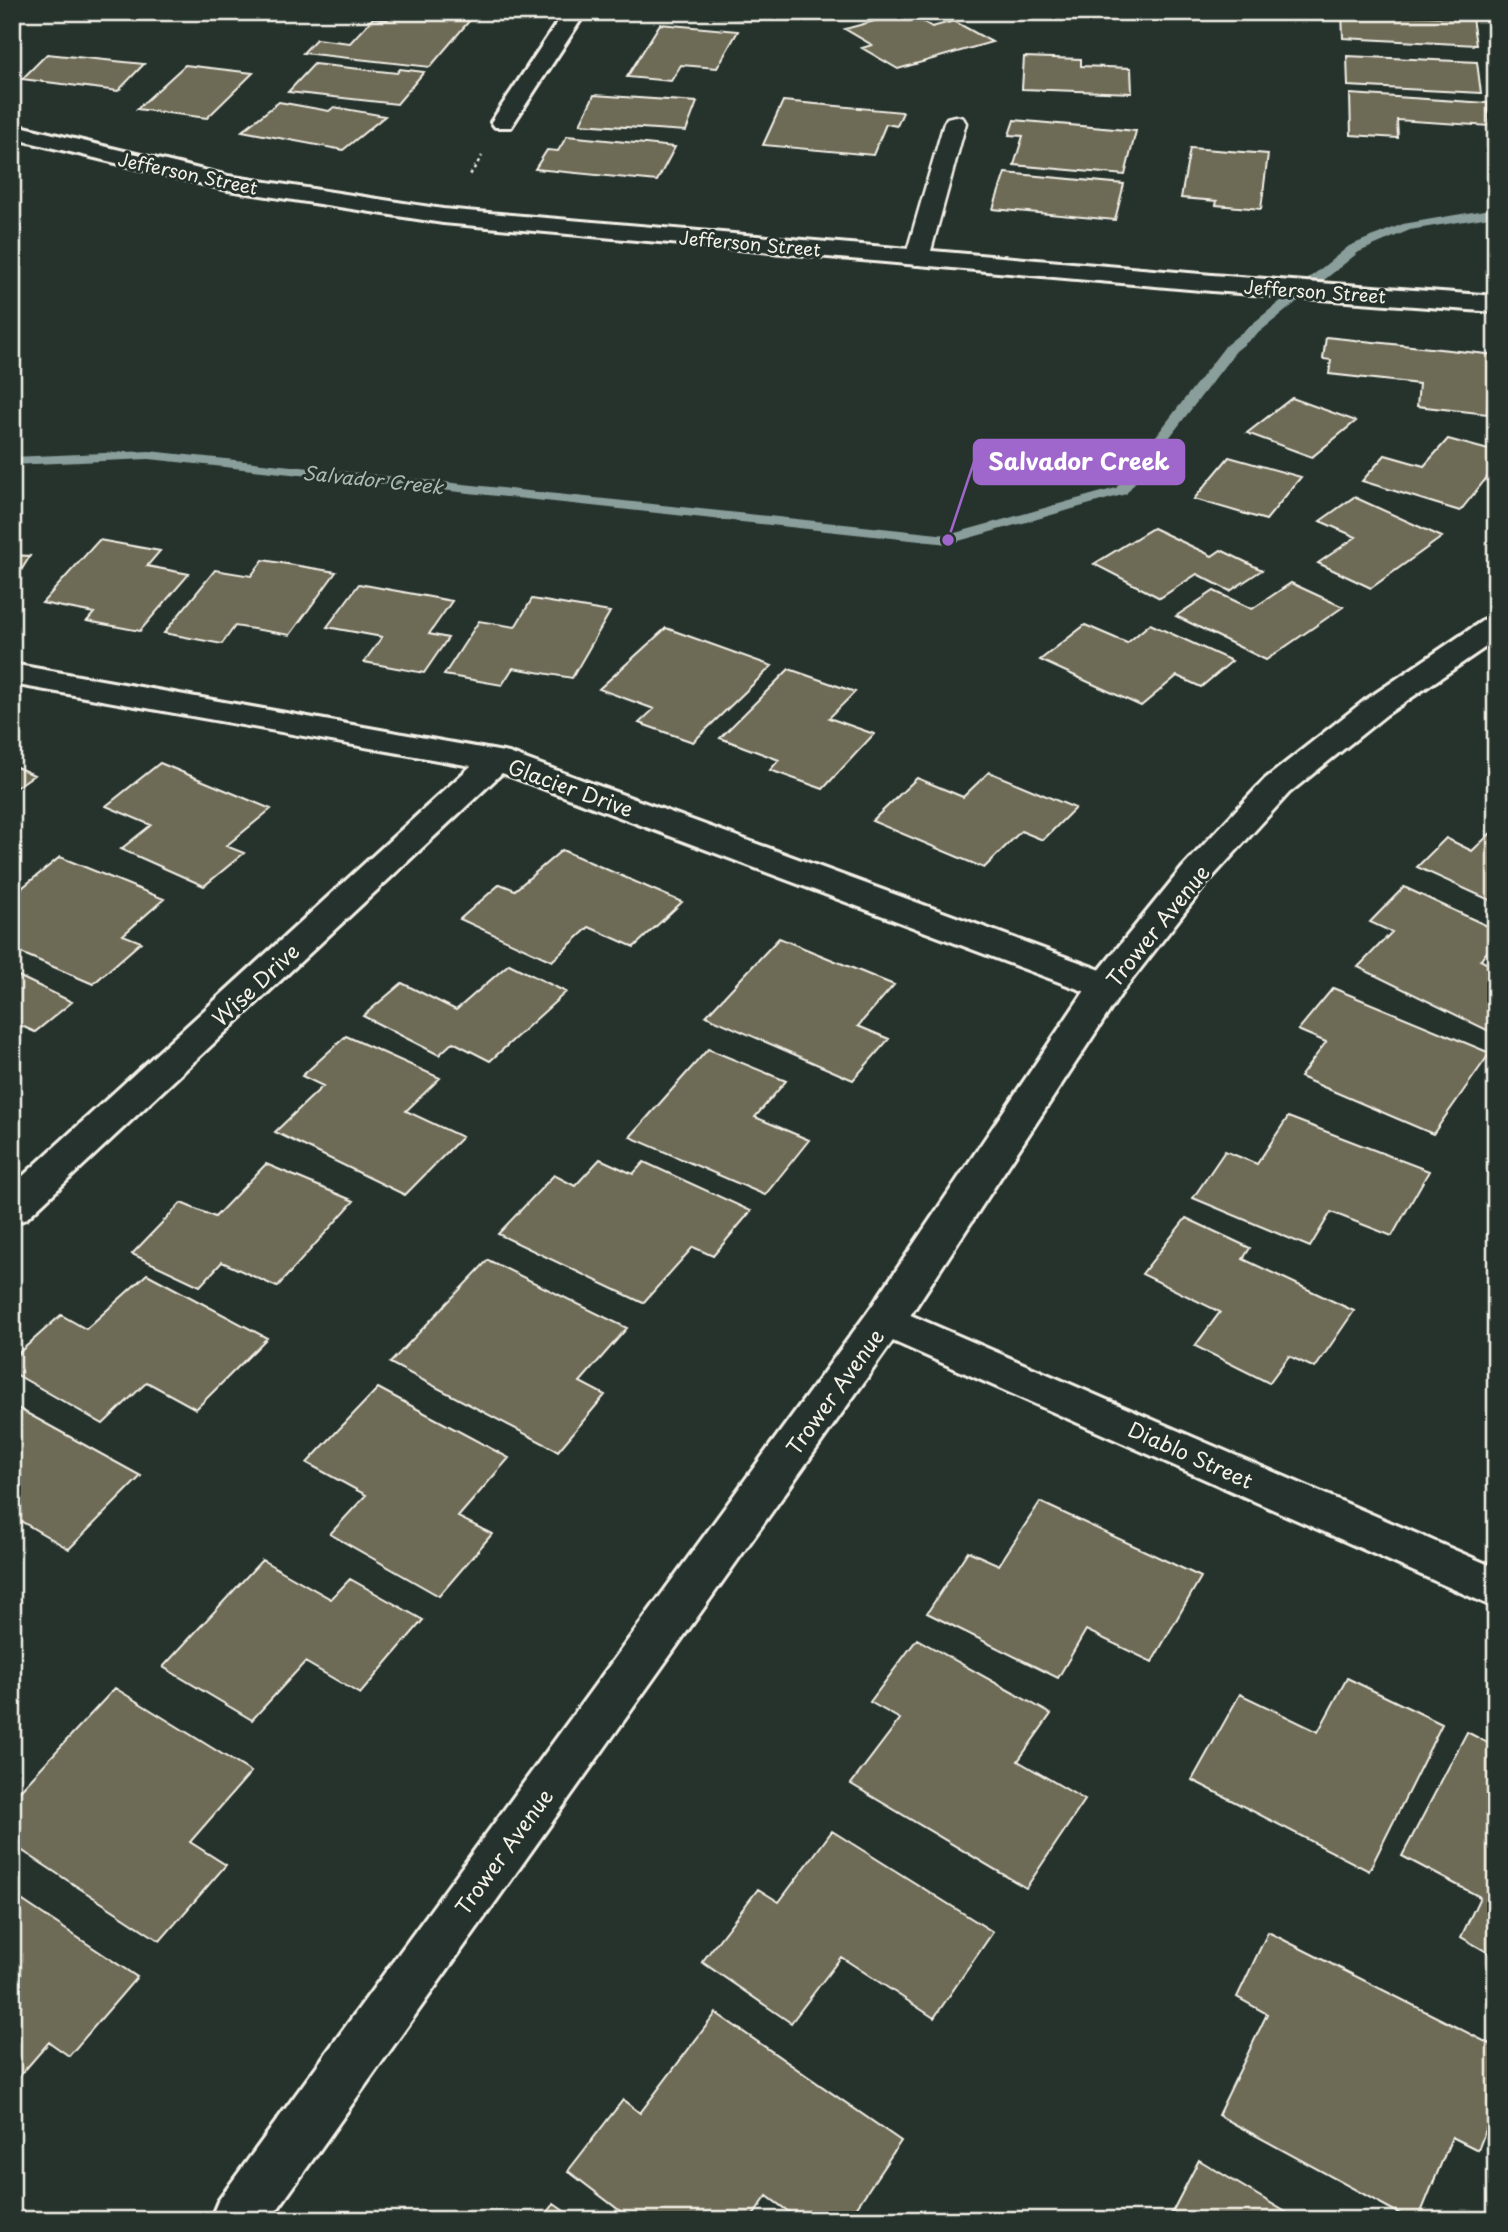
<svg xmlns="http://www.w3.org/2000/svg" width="1508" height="2232" font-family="'Playpen Sans',sans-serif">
  <rect width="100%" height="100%" fill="#26332d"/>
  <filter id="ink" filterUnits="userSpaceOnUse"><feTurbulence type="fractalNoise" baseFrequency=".0143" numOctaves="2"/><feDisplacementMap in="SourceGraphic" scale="14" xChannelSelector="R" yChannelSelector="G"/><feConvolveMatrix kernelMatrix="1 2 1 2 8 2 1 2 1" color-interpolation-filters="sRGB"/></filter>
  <g filter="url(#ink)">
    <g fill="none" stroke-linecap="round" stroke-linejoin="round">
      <path fill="#8a9e9b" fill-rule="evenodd" d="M1496 208V216L1410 230 1359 252 1236 351 1126 494 948 544 149 459 12 465V457L149 451 948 535 1116 488 1226 345 1349 246 1403 224Z"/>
    </g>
    <path fill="#6d6a56" stroke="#f4f1e8" stroke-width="2" d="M117 12H162L135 21Z
      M393 12 476 13 430 67 303 53 316 39 350 43 373 18 387 20Z
      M669 12H753L749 19Z
      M907 12 932 27 954 21 992 42 898 69 862 48 872 45 845 29Z
      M1342 12 1472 18 1476 45 1343 38Z
      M660 24 738 31 717 68 681 65 671 81 627 77Z
      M47 54 144 64 118 91 22 79Z
      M1347 56 1477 62 1481 93 1348 86Z
      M1024 57 1081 59V66L1131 68 1132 93 1022 89Z
      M314 64 397 73 400 69 424 72 397 104 288 92Z
      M185 65 253 73 207 118 137 109Z
      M1350 94 1487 103 1490 126 1397 120 1398 138 1351 135Z
      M594 95 697 102 686 131 580 124Z
      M783 101 903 112 897 126 886 124 873 155 763 145Z
      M279 102 329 111 334 107 385 116 343 150 242 131Z
      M1014 120 1136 131 1125 175 1014 165 1023 136 1009 135Z
      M567 136 675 147 657 181 535 169 547 150 558 151Z
      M1190 148 1268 154 1261 209 1216 205 1217 201 1181 198Z
      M1005 173 1124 184 1115 220 993 209Z
      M1326 337 1496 355V392L1489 391 1487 414 1417 406 1419 384 1329 374 1331 360 1323 359Z
      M1292 398 1356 421 1312 457 1247 433Z
      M1448 439 1496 452V466L1460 511 1362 481 1385 455 1424 466Z
      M1229 457 1301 477 1266 520 1194 499Z
      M1354 497 1442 537 1371 588 1318 563 1356 537 1320 521Z
      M1153 528 1212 556 1221 550 1262 570 1230 591 1197 574 1160 598 1094 564Z
      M99 540 160 551 147 566 189 574 140 631 87 621 94 613 42 603Z
      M12 555 30 556 12 585Z
      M263 560 336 572 290 635 235 626 222 644 164 633 215 570 251 576Z
      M1291 583 1343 607 1266 660 1176 616 1214 591 1252 609Z
      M359 584 452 601 429 634 448 638 424 673 364 662 382 637 327 627Z
      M532 599 610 612 572 678 513 668 502 685 444 675 479 621 515 627Z
      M1150 624 1232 661 1201 687 1177 676 1141 706 1040 660 1085 625 1127 643Z
      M666 628 772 666 693 742 639 723 654 709 599 689Z
      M789 669 855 692 829 718 874 734 823 789 770 770 779 760 720 738Z
      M160 763 271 809 226 846 244 853 204 886 121 849 151 825 106 806Z
      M12 765 34 775 12 790Z
      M989 772 1075 808 1043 840 1021 831 984 868 872 821 917 778 963 797Z
      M1496 828V903L1417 867 1446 838 1472 851Z
      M562 850 682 902 634 947 589 927 552 961 460 919 500 884 515 890Z
      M60 857 164 899 123 935 141 942 93 984 12 949V896Z
      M1404 887 1496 930V942L1480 960 1496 968 1495 1034 1358 967 1392 932 1370 922Z
      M779 938 894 985 858 1026 889 1039 853 1080 706 1016Z
      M509 964 566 992 490 1061 453 1042 439 1055 363 1016 402 983 456 1010Z
      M12 973 72 1002 35 1032 17 1024 12 1028Z
      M1333 988 1490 1053 1433 1134 1300 1077 1326 1042 1298 1030Z
      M346 1036 440 1078 406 1111 462 1137 405 1195 275 1132 323 1086 302 1076Z
      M708 1049 786 1081 755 1117 809 1140 765 1195 630 1137Z
      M1288 1117 1429 1171 1392 1236 1331 1212 1310 1247 1193 1198 1225 1151 1257 1164Z
      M600 1159 633 1174 644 1162 751 1211 713 1256 693 1247 643 1303 498 1234 554 1175 575 1186Z
      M266 1164 354 1201 277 1287 222 1262 200 1286 132 1254 181 1203 215 1217Z
      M1186 1218 1250 1248 1243 1259 1354 1311 1315 1368 1289 1356 1269 1383 1195 1346 1220 1312 1142 1274Z
      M488 1260 627 1328 580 1382 605 1395 558 1451 390 1363Z
      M147 1274 267 1338 196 1409 147 1382 103 1424 12 1372V1359L61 1315 86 1329Z
      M378 1388 509 1458 458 1517 492 1534 439 1596 330 1534 366 1495 307 1463Z
      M12 1405 141 1476 69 1549 12 1516Z
      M1040 1502 1201 1577 1152 1662 1086 1630 1058 1678 927 1613 968 1551 999 1565Z
      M262 1560 331 1599 350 1579 423 1620 360 1694 305 1662 252 1720 163 1667Z
      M917 1639 1051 1714 1018 1761 1085 1800 1026 1888 851 1784 900 1719 870 1702Z
      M1347 1678 1442 1724 1369 1871 1192 1780 1240 1694 1318 1732Z
      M115 1688 251 1772 190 1842 226 1865 160 1941 12 1844V1799Z
      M1467 1732 1496 1747V1957L1461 1937 1480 1897 1402 1856Z
      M832 1831 993 1932 934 2018 841 1957 791 2023 702 1962 758 1889 779 1902Z
      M17 1897 137 1977 69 2056 49 2042 12 2085V1903Z
      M1268 1932 1496 2047V2104L1478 2150 1452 2137 1418 2220H1411L1218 2115 1267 2014 1237 1997Z
      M716 2013 901 2141 848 2220H800L767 2196 750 2220H632L568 2171 623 2100 640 2113Z
      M1199 2160 1299 2220H1168Z
      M554 2204 577 2220H542Z"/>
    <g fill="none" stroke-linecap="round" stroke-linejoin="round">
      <defs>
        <path id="service" d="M955 116 963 118 966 123 929 258 926 263 917 265 908 263 905 258 944 123 947 118Z"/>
        <path id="minor" d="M564 12H586L511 127H495L491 122Z
          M12 664 509 753 1120 977 1125 986 1120 995 1107 998 1094 995 502 773 26 1219 12 1224V1186L471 766 12 684Z
          M885 1304 1496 1568V1608L870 1331 864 1320 870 1309Z"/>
        <path id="tertiary" d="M1496 617V640L1386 715 1289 793 1207 883 1120 995 900 1331 270 2220H210L218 2201 870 1309 1094 977 1183 867 1265 779 1364 701 1485 619Z"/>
        <path id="secondary" d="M12 124 228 176 443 209 1212 275 1496 296V312L1212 291 443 223 228 190 12 138Z"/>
      </defs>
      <use href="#service" stroke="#f4f1e8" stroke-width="5"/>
      <use href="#minor" stroke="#f4f1e8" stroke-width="6"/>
      <use href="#tertiary" stroke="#f4f1e8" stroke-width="6"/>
      <use href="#secondary" stroke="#f4f1e8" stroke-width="6"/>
      <path stroke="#f4f1e8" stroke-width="2.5" stroke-dasharray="3.5 3.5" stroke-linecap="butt" d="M470 175 482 156"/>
      <use href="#service" fill="#26332d" fill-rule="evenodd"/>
      <use href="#minor" fill="#26332d" fill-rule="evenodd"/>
      <use href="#tertiary" fill="#26332d" fill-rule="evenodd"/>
      <use href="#secondary" fill="#26332d" fill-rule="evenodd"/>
    </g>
  </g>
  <g text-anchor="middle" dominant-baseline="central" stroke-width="6" stroke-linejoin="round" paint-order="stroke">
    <g font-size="18" fill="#f4f1e8" stroke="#26332d">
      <text transform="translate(188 173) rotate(12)">Jefferson Street</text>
      <text transform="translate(750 243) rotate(5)">Jefferson Street</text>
      <text transform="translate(1315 291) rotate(4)">Jefferson Street</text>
    </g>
    <g font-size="19" font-style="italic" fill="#adbab4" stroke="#26332d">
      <text transform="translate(373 479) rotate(6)">Salvador Creek</text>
    </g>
    <g font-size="21" fill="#f4f1e8" stroke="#26332d">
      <text transform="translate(571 787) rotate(20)">Glacier Drive</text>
      <text transform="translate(1157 925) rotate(-51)">Trower Avenue</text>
      <text transform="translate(255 984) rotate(-43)">Wise Drive</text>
      <text transform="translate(834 1391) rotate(-54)">Trower Avenue</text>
      <text transform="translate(1191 1454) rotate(24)">Diablo Street</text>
      <text transform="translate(503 1851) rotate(-54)">Trower Avenue</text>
    </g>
  </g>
  <path fill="none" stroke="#9f67cb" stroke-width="2.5" d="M948 540L974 462"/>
  <circle fill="#9f67cb" stroke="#26332d" stroke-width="2.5" cx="948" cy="540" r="7"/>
  <rect fill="#9f67cb" stroke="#9f67cb" stroke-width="2.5" x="974" y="440" width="210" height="44" rx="7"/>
  <g font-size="23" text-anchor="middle" font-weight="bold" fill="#fff">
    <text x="1079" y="470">Salvador Creek</text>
  </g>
  <rect width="1508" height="2232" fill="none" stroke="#26332d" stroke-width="42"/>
  <rect x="21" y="21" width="1466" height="2190" fill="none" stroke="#f4f1e8" stroke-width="2.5" filter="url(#ink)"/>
</svg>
